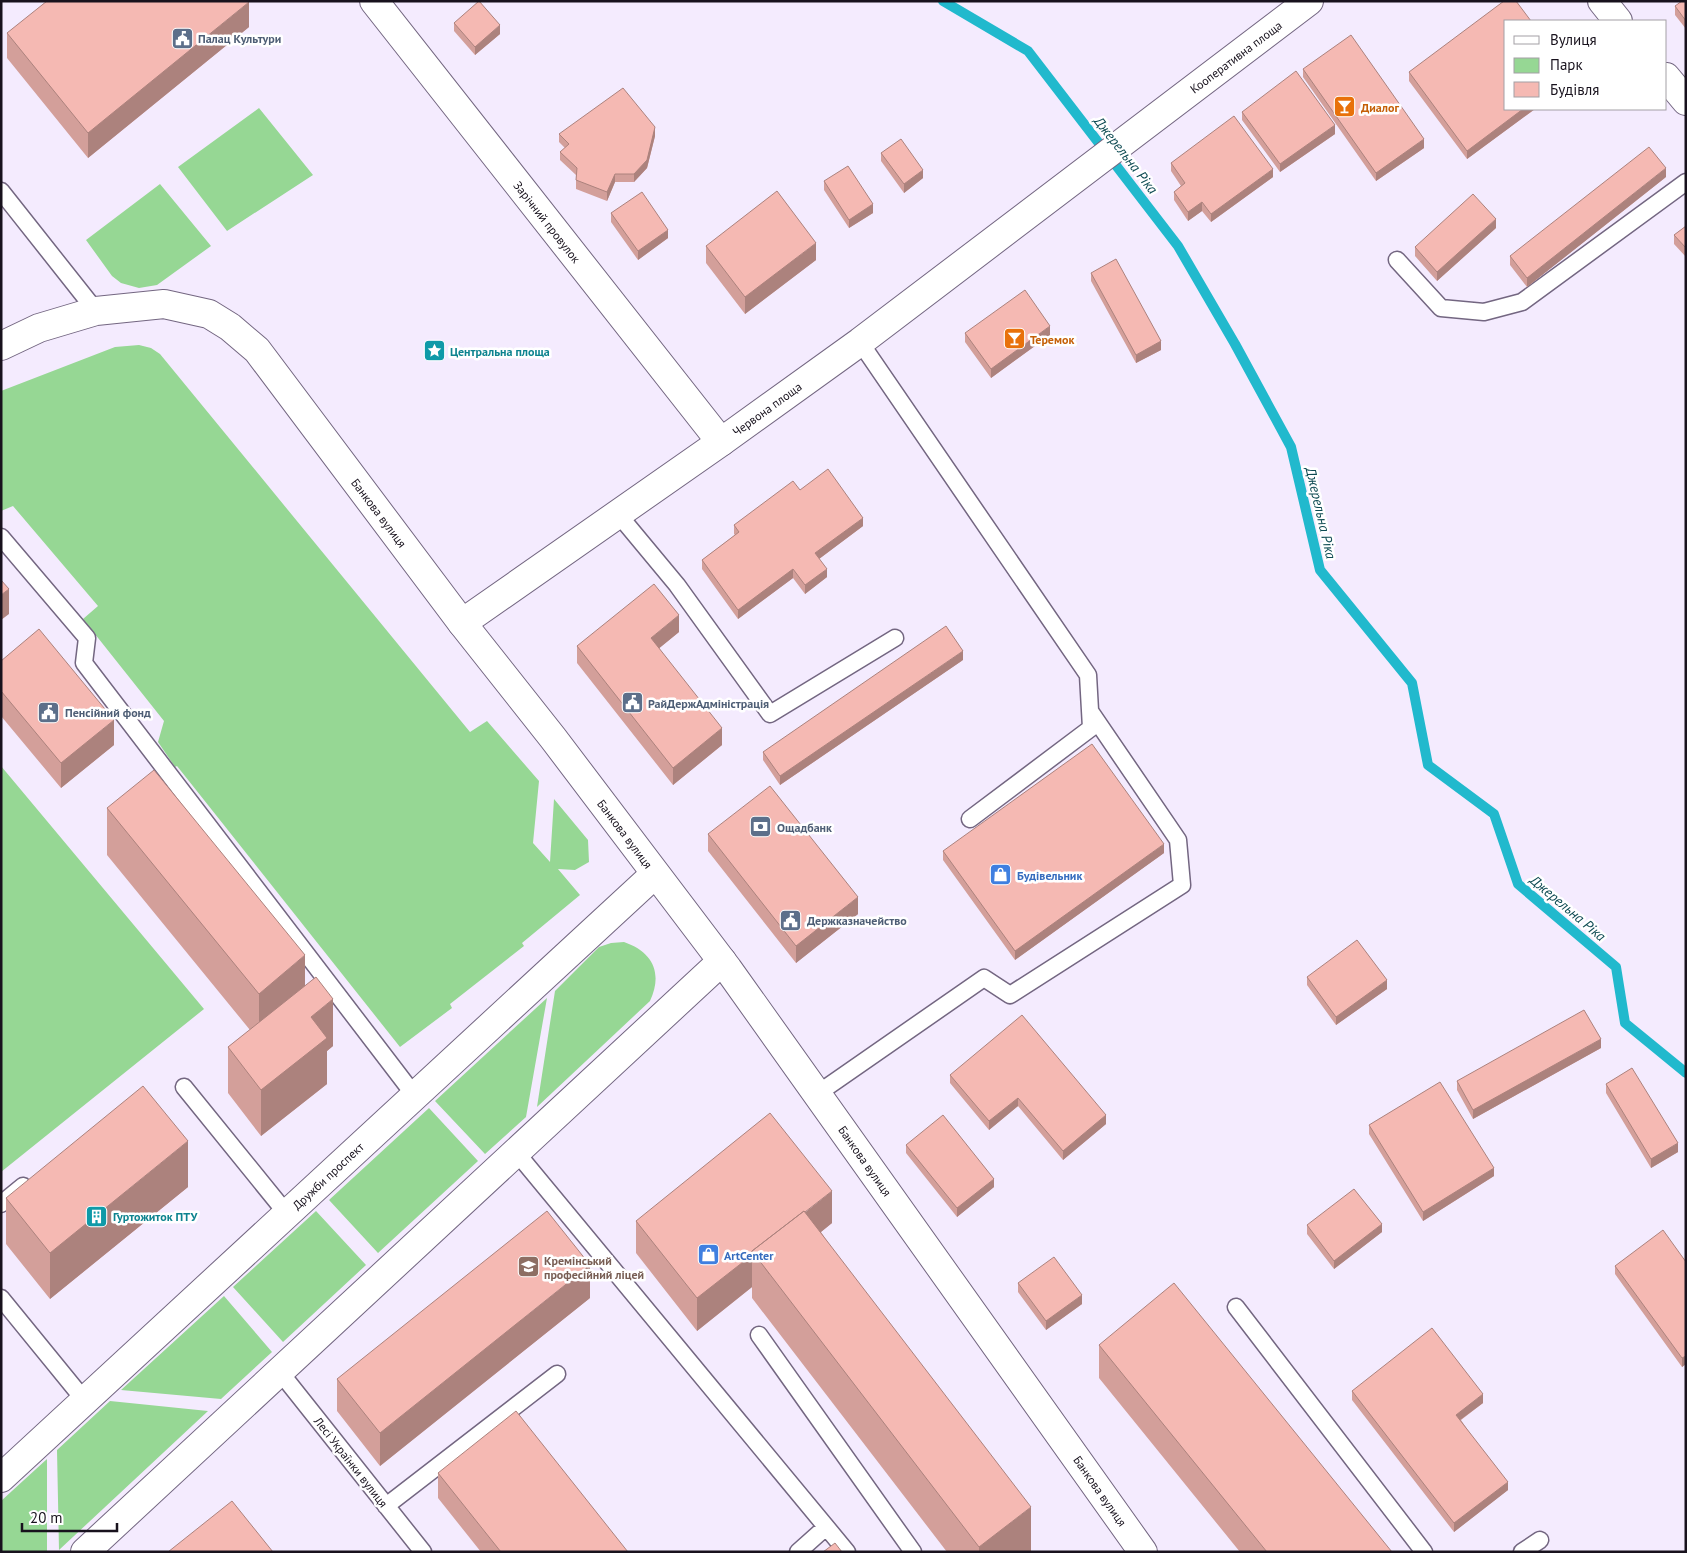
<svg xmlns="http://www.w3.org/2000/svg" width="1687" height="1553" font-family="'PT Sans',sans-serif">
  <rect width="100%" height="100%" fill="#f4ebfe"/>
  <path fill="#96d794" d="M259 108 313 175 227 231 178 167Z
    M160 184 211 246 157 285 139 288 121 283 112 276 86 240Z
    M139 345 151 348 160 354 470 732 487 721 539 781 533 843 550 862 554 799 588 840 589 862 575 870 558 869 580 895 522 943 524 946 450 1004 452 1008 400 1047 177 766 175 767 158 742 164 721 83 619 98 606 13 506 1 511V391L115 347Z
    M1 766 204 1009 1 1172Z
    M624 942C653 952 663 973 650 1001L537 1107 555 991 599 947 611 943Z
    M547 998 526 1117 485 1154 435 1101Z
    M429 1108 478 1161 378 1253 329 1200Z
    M316 1211 366 1265 283 1342 233 1287Z
    M224 1296 272 1352 221 1399 121 1390Z
    M110 1401 208 1411 59 1550 57 1450Z
    M47 1459V1552H1V1501Z"/>
  <g fill="none" stroke-linecap="round" stroke-linejoin="round">
    <path stroke="#21b9cd" stroke-width="10" d="M943 1 1028 51 1178 246 1235 344 1291 447 1320 570 1412 683 1428 765 1494 814 1518 884 1616 967 1625 1023 1686 1073"/>
    <defs>
      <path id="lane" d="M1 191 96 311
        M1397 260 1441 308 1484 312 1522 302 1686 182
        M860 342 1088 675 1091 728 970 819
        M618 514 677 585 770 714 895 638
        M1 537 87 638 84 663 415 1096
        M184 1087 287 1214
        M817 1094 984 978 1010 995 1182 885 1178 840 1090 711
        M516 1152 847 1552
        M1 1204 23 1186
        M1 1298 85 1401
        M1236 1307 1424 1552
        M759 1335 913 1552
        M280 1372 423 1552
        M386 1506 557 1374
        M798 1552 826 1527
        M1522 1552 1540 1540"/>
      <path id="street" d="M374 1 721 442
        M1602 1 1618 21
        M1666 77 1686 101
        M1 346 39 328 96 311 164 304 209 314 230 327 257 350 462 623
        M1 1478 655 874
        M85 1552 722 961"/>
      <path id="secondary" d="M1143 1552 728 969 553 738 462 623 721 442 860 342 1309 1"/>
    </defs>
    <use href="#lane" stroke="#736681" stroke-width="19"/>
    <use href="#street" stroke="#736681" stroke-width="30"/>
    <use href="#secondary" stroke="#736681" stroke-width="30"/>
    <use href="#lane" stroke="#fff" stroke-width="16"/>
    <use href="#street" stroke="#fff" stroke-width="28"/>
    <use href="#secondary" stroke="#fff" stroke-width="28"/>
  </g>
  <path fill="#d39f9a" d="M1686 1V29L1675 15V6Z
    M454 23 500 34 475 55 454 31Z
    M249 27 88 158 7 58V33Z
    M1303 69 1424 148 1376 181 1303 77Z
    M1409 72 1506 109H1535L1467 159 1409 81Z
    M1242 112 1335 134 1280 172 1242 120Z
    M559 134 655 136 647 168 634 182H615L607 201 576 189V175L560 160V152L565 148 559 142Z
    M881 153 923 178 904 193 881 161Z
    M1171 163 1273 177 1211 222 1202 211 1188 221 1174 200V192L1181 186 1171 171Z
    M1666 177 1527 287 1510 265V256Z
    M824 181 873 213 849 228 824 190Z
    M611 213 668 238 638 260 611 222Z
    M1686 226V257L1674 244V235Z
    M1496 228 1437 281 1415 256V247Z
    M706 246 816 260 745 314 706 263Z
    M1091 273 1161 350 1136 363 1091 281Z
    M965 333 1050 335 991 378 965 342Z
    M800 490 863 526 819 559 827 577 805 594 793 578 738 619 702 569V560L735 535 734 534V525Z
    M679 632 659 648 722 745 673 785 577 663V646Z
    M963 660 780 785 763 760V752Z
    M1 661 114 745 61 788 1 716Z
    M107 808 305 986 333 1046 327 1051V1084L261 1136 228 1093V1047L250 1030 107 855Z
    M708 834 858 914 796 963 708 851Z
    M943 851 1164 853 1015 960 943 860Z
    M1307 977 1387 989 1336 1025 1307 985Z
    M1601 1048 1473 1119 1457 1090V1081Z
    M950 1075 1106 1124 1063 1160 1018 1106 989 1130 950 1083Z
    M1606 1084 1678 1152 1651 1168 1606 1093Z
    M1369 1125 1494 1176 1423 1221 1369 1134Z
    M906 1145 994 1187 957 1217 906 1153Z
    M188 1187 50 1299 6 1244V1198Z
    M636 1221 832 1223 821 1232 1031 1552H947L752 1298V1287L697 1331 636 1253Z
    M1307 1225 1382 1232 1334 1269 1307 1234Z
    M1686 1262V1364L1682 1367 1615 1274V1266Z
    M1018 1283 1082 1304 1046 1330 1018 1292Z
    M590 1298 380 1466 337 1411V1379Z
    M1099 1345 1392 1552H1240L1099 1378Z
    M1352 1391 1483 1403 1461 1420 1508 1490 1454 1532 1352 1400Z
    M438 1473 628 1552H481L438 1498Z"/>
  <path fill="#ac827d" d="M249 2V27L88 158V133Z
    M500 25V34L475 55V47Z
    M1523 109H1535L1467 159V151Z
    M1335 125V134L1280 172V164Z
    M655 127V136L647 168 634 182V174Z
    M1424 139V148L1376 181V173Z
    M1666 168V177L1527 287V278Z
    M1273 169V177L1211 222V214Z
    M923 170V178L904 193V184Z
    M615 174V182L607 201V192Z
    M1202 202V211L1188 221V212Z
    M873 204V213L849 228V220Z
    M1496 219V228L1437 281V272Z
    M668 230V238L638 260V251Z
    M816 243V260L745 314V297Z
    M1050 326V335L991 378V369Z
    M1161 341V350L1136 363V355Z
    M863 518V526L815 562V553Z
    M793 569V578L738 619V610Z
    M827 569V577L805 594V585Z
    M9 589V614L1 620V595Z
    M679 615V632L651 655V638Z
    M963 651V660L780 785V776Z
    M114 720V745L61 788V763Z
    M722 728V745L673 785V768Z
    M1164 844V853L1015 960V951Z
    M858 897V914L796 963V946Z
    M305 955V1002L259 1040V994Z
    M1387 980V989L1336 1025V1017Z
    M333 999V1046L327 1051V1084L261 1136V1090L311 1017Z
    M1601 1039V1048L1473 1119V1110Z
    M1018 1098V1106L989 1130V1121Z
    M1106 1115V1124L1063 1160V1151Z
    M188 1141V1187L50 1299V1253Z
    M1678 1143V1152L1651 1168V1159Z
    M1494 1168V1176L1423 1221V1212Z
    M994 1179V1187L957 1217V1208Z
    M832 1191V1223L769 1274 754 1253Z
    M1382 1224V1232L1334 1269V1261Z
    M752 1255V1287L697 1331V1298Z
    M590 1265V1298L380 1466V1433Z
    M1082 1295V1304L1046 1330V1321Z
    M1686 1356V1364L1682 1367V1358Z
    M1483 1394V1403L1456 1423V1415Z
    M1508 1482V1490L1454 1532V1523Z
    M1031 1507V1552H979V1547Z"/>
  <path fill="#f5b9b3" stroke="#ac827d" d="M47 1H249V2L88 133 7 33Z
    M479 1 500 25 475 47 454 23Z
    M1504 1H1516L1531 21H1506V109H1523L1467 151 1409 72Z
    M1682 1H1686V21L1675 6Z
    M1351 35 1424 139 1376 173 1303 69Z
    M1296 71 1335 125 1280 164 1242 112Z
    M623 88 655 127 647 160 634 174H615L607 192 576 180 577 168 560 152 569 144 559 134Z
    M1234 116 1273 169 1211 214 1202 202 1188 212 1174 192 1185 183 1171 163Z
    M901 139 923 170 904 184 881 153Z
    M1649 147 1666 168 1527 278 1510 256Z
    M848 166 873 204 849 220 824 181Z
    M777 191 816 243 745 297 706 246Z
    M642 192 668 230 638 251 611 213Z
    M1473 194 1496 219 1437 272 1415 247Z
    M1686 226V248L1674 235Z
    M1116 259 1161 341 1136 355 1091 273Z
    M1025 290 1050 326 991 369 965 333Z
    M828 469 863 518 815 553 827 569 805 585 793 569 738 610 702 560 739 532 734 525 793 481 800 490Z
    M1 580 9 589 1 595Z
    M654 584 679 615 651 638 722 728 673 768 577 646Z
    M946 626 963 651 780 776 763 752Z
    M39 629 114 720 61 763 1 691V661Z
    M1092 744 1164 844 1015 951 943 851Z
    M154 770 305 955 259 994 107 808Z
    M770 786 858 897 796 946 708 834Z
    M1357 940 1387 980 1336 1017 1307 977Z
    M316 977 333 999 311 1017 327 1038 261 1090 228 1047Z
    M1584 1010 1601 1039 1473 1110 1457 1081Z
    M1022 1015 1106 1115 1063 1151 1018 1098 989 1121 950 1075Z
    M1632 1068 1678 1143 1651 1159 1606 1084Z
    M1440 1082 1494 1168 1423 1212 1369 1125Z
    M143 1086 188 1141 50 1253 6 1198Z
    M770 1113 832 1191 805 1212 804 1211 752 1251V1255L697 1298 636 1221Z
    M943 1115 994 1179 957 1208 906 1145Z
    M1354 1189 1382 1224 1334 1261 1307 1225Z
    M547 1211 590 1265 380 1433 337 1379Z
    M804 1211 1031 1507 979 1547 752 1251Z
    M1663 1230 1686 1262V1356L1682 1358 1615 1266Z
    M1054 1257 1082 1295 1046 1321 1018 1283Z
    M1174 1283 1392 1552H1267L1099 1345Z
    M1432 1328 1483 1394 1456 1415 1508 1482 1454 1523 1352 1391Z
    M516 1411 628 1552H501L438 1473Z
    M232 1501 273 1552H168Z
    M835 1543 842 1552H823Z"/>
  <defs>
    <symbol id="civic-square" viewBox="-11 -11 22 22"><rect x="-9" y="-9" width="18" height="18" rx="4" fill="#5c6f8a" stroke="#fff"/><path d="M-.6-6.5H3V-4.5H.6V-3L4-1V1h2V6H-6V1h2V-1L-.6-3ZM-1.2 2.5V6h2.4V2.5Z" fill="#fff"/></symbol>
    <symbol id="bar-square" viewBox="-11 -11 22 22"><rect x="-9" y="-9" width="18" height="18" rx="4" fill="#e8710a" stroke="#fff"/><path d="M-6-5H6L.8 .8V4.5H3.5V6h-7V4.5H-.8V.8Z" fill="#fff"/></symbol>
    <symbol id="sight-square" viewBox="-11 -11 22 22"><rect x="-9" y="-9" width="18" height="18" rx="4" fill="#0f9aa8" stroke="#fff"/><path d="M0-6L1.8-2.2L6-1.7L2.9 1.2L3.7 5.4L0 3.3L-3.7 5.4L-2.9 1.2L-6-1.7L-1.8-2.2Z" fill="#fff"/></symbol>
    <symbol id="bank-square" viewBox="-11 -11 22 22"><rect x="-9" y="-9" width="18" height="18" rx="4" fill="#5c6f8a" stroke="#fff"/><path d="M-6-4H6V4H-6ZM0-2.3a2.3 2.3 0 1 0 0 4.6a2.3 2.3 0 1 0 0-4.6Z" fill="#fff"/></symbol>
    <symbol id="shop-square" viewBox="-11 -11 22 22"><rect x="-9" y="-9" width="18" height="18" rx="4" fill="#3f7fe0" stroke="#fff"/><path d="M-5-2.5h2.3a2.7 3.5 0 0 1 5.4 0H5L5.5 6h-11ZM-1.5-2.5h3a1.5 2.3 0 0 0-3 0Z" fill="#fff"/></symbol>
    <symbol id="building-square" viewBox="-11 -11 22 22"><rect x="-9" y="-9" width="18" height="18" rx="4" fill="#0f9aa8" stroke="#fff"/><path d="M-4-6H4V6H1V3H-1V6H-4ZM-2.5-4.3h1.7v1.8h-1.7ZM.8-4.3h1.7v1.8H.8ZM-2.5-1h1.7V.8h-1.7ZM.8-1h1.7V.8H.8Z" fill="#fff"/></symbol>
    <symbol id="university-square" viewBox="-11 -11 22 22"><rect x="-9" y="-9" width="18" height="18" rx="4" fill="#8d6e63" stroke="#fff"/><path d="M0-5L7-2L0 1L-7-2ZM-4 1L0 2.5L4 1V4Q0 6-4 4Z" fill="#fff"/></symbol>
  </defs>
  <g fill-rule="evenodd">
    <use href="#civic-square" x="170" y="26" width="25" height="25"/>
    <use href="#bar-square" x="1332" y="94" width="25" height="25"/>
    <use href="#bar-square" x="1002" y="326" width="25" height="25"/>
    <use href="#sight-square" x="422" y="338" width="25" height="25"/>
    <use href="#civic-square" x="620" y="690" width="25" height="25"/>
    <use href="#civic-square" x="36" y="700" width="25" height="25"/>
    <use href="#bank-square" x="748" y="814" width="25" height="25"/>
    <use href="#shop-square" x="988" y="862" width="25" height="25"/>
    <use href="#civic-square" x="778" y="908" width="25" height="25"/>
    <use href="#building-square" x="84" y="1204" width="25" height="25"/>
    <use href="#shop-square" x="696" y="1242" width="25" height="25"/>
    <use href="#university-square" x="516" y="1254" width="25" height="25"/>
  </g>
  <g text-anchor="middle" dominant-baseline="central" stroke-width="5" stroke-linejoin="round" paint-order="stroke">
    <g font-size="12" font-weight="bold" fill="#4e5e75" stroke="#fff" text-anchor="start">
      <text x="198" y="38">Палац Культури</text>
      <text x="648" y="703">РайДержАдміністрація</text>
      <text x="65" y="712">Пенсійний фонд</text>
      <text x="777" y="827">Ощадбанк</text>
      <text x="807" y="920">Держказначейство</text>
    </g>
    <g font-size="12" fill="#18121d" stroke="#fff">
      <text transform="translate(1236 57) rotate(-37)">Кооперативна площа</text>
      <text transform="translate(547 222) rotate(52)">Зарічний провулок</text>
      <text transform="translate(767 409) rotate(-36)">Червона площа</text>
      <text transform="translate(379 513) rotate(53)">Банкова вулиця</text>
      <text transform="translate(625 834) rotate(53)">Банкова вулиця</text>
      <text transform="translate(865 1161) rotate(55)">Банкова вулиця</text>
      <text transform="translate(328 1176) rotate(-43)">Дружби проспект</text>
      <text transform="translate(351 1462) rotate(52)">Лесі Українки вулиця</text>
      <text transform="translate(1100 1491) rotate(55)">Банкова вулиця</text>
    </g>
    <g font-size="12" font-weight="bold" fill="#c56008" stroke="#fff" text-anchor="start">
      <text x="1361" y="107">Диалог</text>
      <text x="1030" y="339">Теремок</text>
    </g>
    <g font-size="12" font-weight="bold" fill="#0d838f" stroke="#fff" text-anchor="start">
      <text x="450" y="351">Центральна площа</text>
      <text x="113" y="1216">Гуртожиток ПТУ</text>
    </g>
    <g font-size="12" font-weight="bold" fill="#366cbe" stroke="#fff" text-anchor="start">
      <text x="1017" y="875">Будівельник</text>
      <text x="724" y="1255">ArtCenter</text>
    </g>
    <g font-size="12" font-weight="bold" fill="#785e54" stroke="#fff" text-anchor="start">
      <text x="544" y="1260">Кремінський<tspan x="544" dy="14">професійний ліцей</tspan></text>
    </g>
    <g font-size="14" font-style="italic" fill="#0d4a52" stroke="#fff">
      <text transform="translate(1126 155) rotate(52)">Джерельна Ріка</text>
      <text transform="translate(1321 513) rotate(77)">Джерельна Ріка</text>
      <text transform="translate(1568 908) rotate(40)">Джерельна Ріка</text>
    </g>
  </g>
  <rect width="1687" height="1553" fill="none" stroke="#18121d" stroke-width="5"/>
  <rect x="1504" y="20" width="162" height="90" fill="#ffffff" stroke="#a3a0a5"/>
  <rect x="1514" y="36" width="25" height="8" fill="#ffffff" stroke="#a3a0a5"/>
  <text x="1550" y="45" font-size="15" fill="#18121d">Вулиця</text>
  <rect x="1514" y="58" width="25" height="15" fill="#96d794" stroke="#a3a0a5"/>
  <text x="1550" y="70" font-size="15" fill="#18121d">Парк</text>
  <rect x="1514" y="82" width="25" height="15" fill="#f5b9b3" stroke="#a3a0a5"/>
  <text x="1550" y="95" font-size="15" fill="#18121d">Будівля</text>
  <path d="M22 1523v8h95v-8" fill="none" stroke="#18121d" stroke-width="2.5"/>
  <text x="30" y="1523" font-size="15" fill="#18121d" stroke="#ffffff" stroke-width="4" paint-order="stroke">20 m</text>
</svg>
